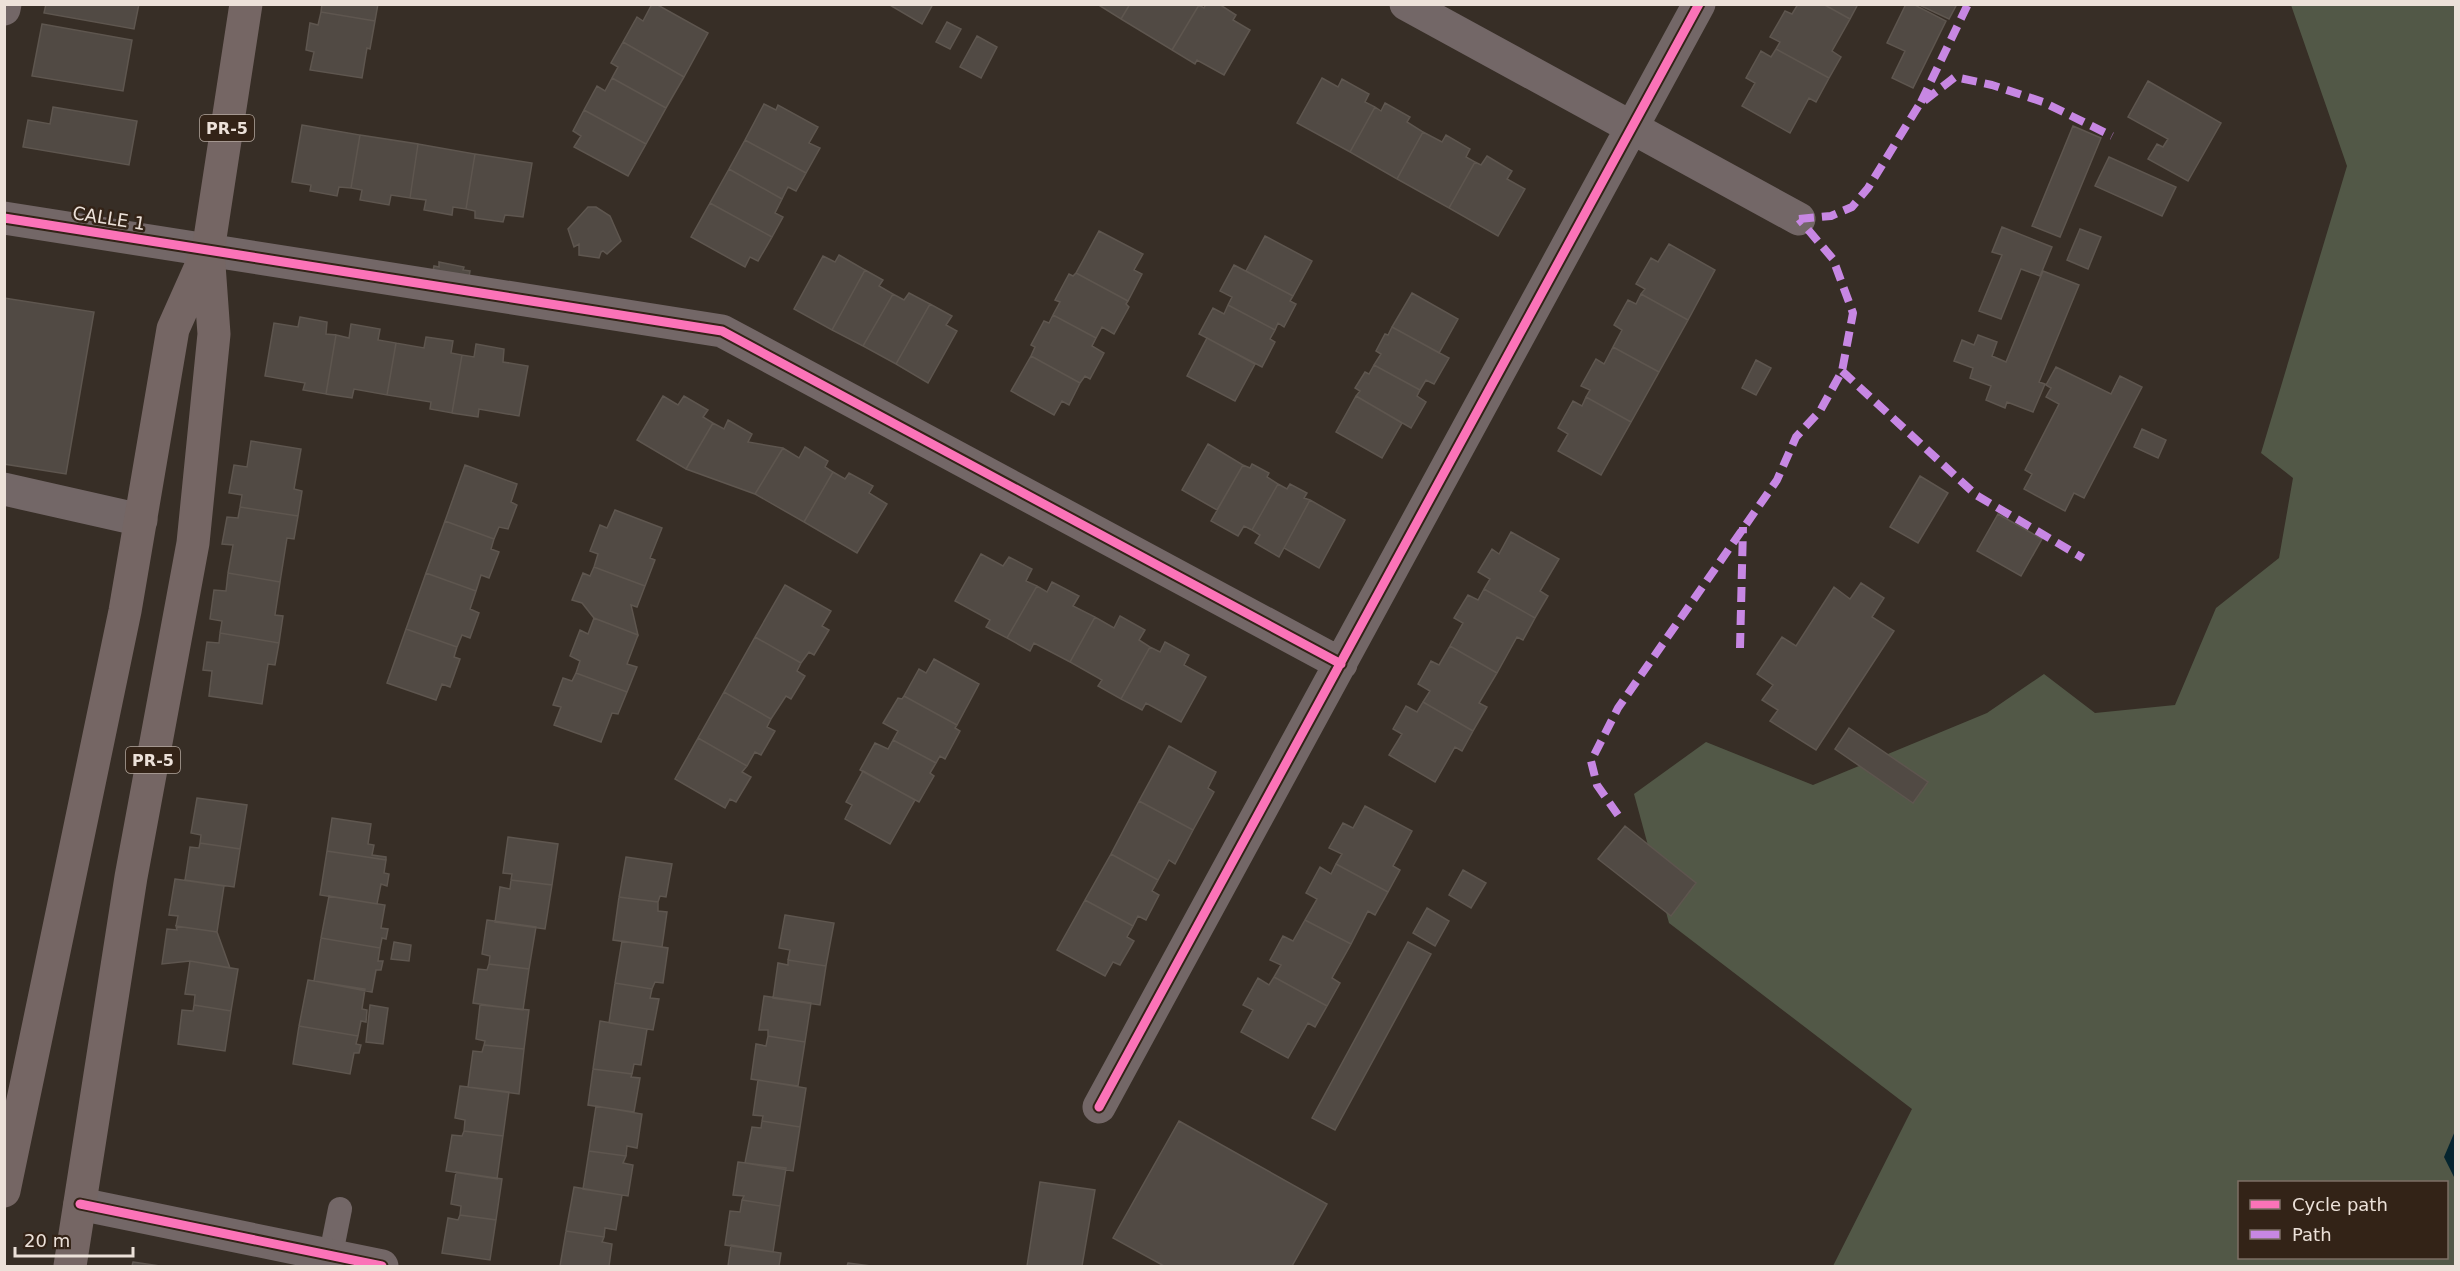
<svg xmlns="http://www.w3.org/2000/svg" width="2460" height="1271" font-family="'DejaVu Sans',sans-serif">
  <rect width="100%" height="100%" fill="#372e26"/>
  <path fill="#525847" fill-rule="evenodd" d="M2291 5H2455V1266H1833L1912 1109 1669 923 1634 794 1706 742 1813 785 1987 713 2044 674 2095 713 2175 705 2216 608 2279 558 2293 478 2261 453 2347 166ZM2240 1182H2446V1258H2240Z"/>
  <path fill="#05252f" d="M2455 1131V1179L2444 1157Z"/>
  <path fill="#514a44" stroke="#5e564f" stroke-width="1.5" d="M46 4H139L134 29 44 13Z
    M322 4H378L375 21 321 12Z
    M652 4H656L708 33 684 77 623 42 637 17 643 21Z
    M888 4H933L922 24Z
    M1097 4H1130L1121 19Z
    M1130 4H1197L1199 5 1172 50 1121 19Z
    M1206 4H1219L1236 15 1233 20 1250 30 1224 75 1197 60 1195 64 1172 50 1199 5 1204 8Z
    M1798 4H1823L1850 19 1832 51 1841 57 1829 78 1776 49 1780 42 1770 37 1785 11 1792 14Z
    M1823 4H1858L1850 19Z
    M1906 4H1913L1946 21 1913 88 1892 78 1905 51 1887 43Z
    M1917 4H1957L1949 19Z
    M321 12 375 21 370 49 367 48 362 78 310 70 314 52 306 50 310 23 318 25Z
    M947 22 961 29 950 49 936 42Z
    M42 24 132 40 123 91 32 76Z
    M977 36 997 47 981 78 960 67Z
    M623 42 684 77 666 108 612 78 618 67 611 63Z
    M1776 49 1829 78 1816 102 1809 98 1790 133 1742 106 1755 83 1746 78 1761 51 1771 57Z
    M612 78 666 108 646 144 584 110 597 86 605 91Z
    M1322 78 1338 87 1342 79 1369 94 1365 102 1375 107 1350 152 1297 123Z
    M2148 81 2221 123 2188 181 2148 159 2157 144 2163 147 2168 139 2128 117Z
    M1385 103 1410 117 1407 122 1423 132 1397 179 1350 152 1375 107 1381 111Z
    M764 104 776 110 778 105 818 127 809 143 820 148 806 173 745 140Z
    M53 107 137 121 129 165 23 147 28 120 50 124Z
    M584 110 646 144 628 176 574 147 581 136 573 131Z
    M302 125 360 135 351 188 339 187 337 196 310 191 311 185 292 182Z
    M2073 126 2101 138 2060 237 2032 226Z
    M1423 132 1442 142 1446 135 1470 149 1466 157 1475 162 1449 208 1397 179Z
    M360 135 418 144 410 198 391 195 389 205 360 200 362 190 351 188Z
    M745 140 806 173 796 191 788 187 782 199 729 169Z
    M418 144 475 154 466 209 453 207 452 215 424 210 426 200 410 198Z
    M475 154 532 163 523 217 505 215 503 222 475 218V211L466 209Z
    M1487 156 1512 171 1507 179 1525 189 1498 236 1449 208 1475 162 1481 165Z
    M2109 157 2176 187 2162 216 2095 186Z
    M729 169 782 199 775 213 783 217 772 237 710 203Z
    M710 203 772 237 758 261 750 257 745 267 691 237Z
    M588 207H596L610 216 621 241 607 254 603 251 601 252 599 258 579 255V244L574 247 568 229Z
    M2002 227 2052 247 2040 276 2021 269 2001 319 1979 311 2002 255 1992 252Z
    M2080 229 2101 237 2088 269 2067 260Z
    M1099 231 1143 254 1134 270 1142 274 1128 301 1076 273Z
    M1265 236 1312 261 1293 296 1246 271Z
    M1669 244 1715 270 1688 320 1641 294 1645 289 1636 284 1651 258 1658 262Z
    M839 255 865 270 832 330 794 309 823 256 835 262Z
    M439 262 464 267 463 270 470 271 468 283 432 276 434 266 439 267Z
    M1234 265 1293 296 1290 301 1296 304 1284 327 1278 323 1275 330 1228 305 1232 297 1220 291Z
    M865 270 883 280 879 286 893 294 863 346 832 330Z
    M2043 271 2079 285 2039 382 2045 384 2033 412 2007 402 2005 408 1986 400 1991 386 1970 378 1973 368 1954 361 1962 340 1974 345 1978 335 1997 342 1992 356 2006 362Z
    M1076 273 1128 301 1126 304 1129 307 1114 334 1102 327 1096 338 1053 315 1060 302 1055 300 1069 274 1073 276Z
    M909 293 930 304 896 364 863 346 893 294 904 300Z
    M1412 293 1458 319 1439 353 1392 327Z
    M1641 294 1688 320 1659 372 1613 347 1622 330 1614 325 1628 300 1636 304Z
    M4 298 94 312 66 474 4 464Z
    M930 304 952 316 946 325 957 331 928 383 896 364Z
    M1228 305 1275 330 1270 339 1275 342 1262 367 1199 334 1213 308 1224 314Z
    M1053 315 1096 338 1092 346 1104 353 1090 379 1085 376 1080 383 1031 356 1035 347 1031 345 1044 321 1049 323Z
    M300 317 327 322 326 334 336 335 326 394 303 390 305 383 265 376 274 323 298 327Z
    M351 324 380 329 378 340 396 343 387 395 354 389 352 398 326 394 336 335 349 338Z
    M1392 327 1449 358 1434 384 1426 380 1420 390 1374 365 1381 354 1376 351 1385 334 1388 335Z
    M426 337 453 341 451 353 462 355 452 413 430 409 431 402 387 395 396 343 424 348Z
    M1207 338 1255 364 1235 401 1187 376Z
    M476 344 504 349 503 362 528 366 519 416 479 409 478 417 452 413 462 355 474 357Z
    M1613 347 1659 372 1631 422 1586 397 1590 390 1581 386 1596 359 1604 364Z
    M1031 356 1080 383 1069 405 1062 401 1054 415 1011 391Z
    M1756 360 1771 368 1756 395 1742 388Z
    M1374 365 1420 390 1417 396 1426 402 1411 428 1356 396 1360 391 1355 388 1365 372 1369 374Z
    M2056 367 2111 394 2120 376 2142 387 2084 498 2074 493 2065 511 2024 489 2032 474 2025 470 2059 404 2046 397 2051 388 2046 385Z
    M663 396 678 405 684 396 708 410 703 417 713 423 686 469 637 440Z
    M1356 396 1402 423 1382 458 1336 432Z
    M1586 397 1631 422 1601 475 1558 451 1568 434 1558 428 1573 401 1582 406Z
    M728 420 752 434 748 442 783 448 755 494 686 469 713 423 724 429Z
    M2142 429 2166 440 2158 458 2134 447Z
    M251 441 301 449 294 489 302 491 298 516 240 507 242 495 229 493 234 465 247 467Z
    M1208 444 1243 465 1217 510 1182 490Z
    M805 447 828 461 825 467 833 472 804 522 755 494 783 448 799 458Z
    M1252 464 1269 473 1267 477 1278 484 1252 530 1244 526 1238 536 1211 521 1243 465 1250 468Z
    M465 465 517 484 511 502 517 505 508 529 499 527 494 539 445 521Z
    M833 472 845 479 849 473 873 486 869 493 887 504 857 553 804 522Z
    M1920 476 1948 493 1918 543 1890 527Z
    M1278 484 1287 489 1290 484 1307 493 1304 498 1310 500 1279 557 1255 543 1260 535 1252 530Z
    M1310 500 1345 520 1319 568 1284 548Z
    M240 507 298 516 294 539 287 538 280 582 228 573 233 545 222 544 227 517 238 518Z
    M615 510 662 528 650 558 655 560 645 586 594 567 598 554 590 551 600 525 607 528Z
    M1998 514 2042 539 2021 576 1977 551Z
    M445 521 494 539 491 549 499 552 489 578 481 575 476 591 426 573Z
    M1511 532 1559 559 1540 591 1548 596 1535 618 1484 589 1490 579 1478 572 1492 549 1499 554Z
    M981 554 1003 566 1009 557 1032 569 1026 581 1037 586 1007 638 986 627 990 620 955 601Z
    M594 567 645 586 637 607 631 605 638 635 594 618 582 603 572 600 583 573 590 576Z
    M228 573 280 582 275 615 283 616 279 643 220 633 222 621 210 619 214 590 226 591Z
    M426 573 476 591 470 609 479 613 470 638 462 635 457 647 406 629Z
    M1052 582 1079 596 1073 606 1095 617 1070 662 1034 643 1030 651 1007 638 1037 586 1047 592Z
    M1861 583 1884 598 1872 617 1894 631 1816 750 1770 721 1778 710 1762 700 1773 685 1757 674 1782 637 1796 646 1834 587 1850 599Z
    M785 585 831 611 822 626 829 630 814 655 809 652 801 663 755 637Z
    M1484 589 1535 618 1523 640 1517 637 1497 673 1450 646 1463 623 1454 618 1468 595 1478 600Z
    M1120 616 1145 630 1139 640 1150 647 1121 699 1098 686 1102 680 1070 662 1095 617 1114 628Z
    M594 618 638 635 627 664 637 667 627 692 576 673 580 661 570 656 580 630 588 634Z
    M406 629 457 647 454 657 460 659 450 687 442 684 436 700 387 683Z
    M220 633 279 643 275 665 268 664 262 704 209 696 212 671 203 670 207 642 219 643Z
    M755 637 801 663 797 671 805 676 791 699 786 696 771 719 724 692Z
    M1165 642 1189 655 1184 665 1206 677 1181 722 1146 703 1142 710 1121 699 1150 647 1160 652Z
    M1450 646 1497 673 1479 703 1487 707 1473 731 1423 702 1430 691 1418 684 1431 661 1439 665Z
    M934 659 979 684 957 725 904 696 919 669 926 673Z
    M576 673 627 692 618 714 612 713 601 742 554 725 561 707 553 705 563 678 572 681Z
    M724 692 771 719 767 727 775 731 761 755 755 752 747 766 698 738Z
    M904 696 957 725 955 728 960 731 945 759 940 756 936 763 893 740 898 731 883 723 898 698 902 699Z
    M1423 702 1473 731 1462 751 1455 747 1435 782 1389 755 1402 734 1393 729 1406 706 1417 712Z
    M1849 728 1928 782 1913 803 1835 749Z
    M698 738 747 766 742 772 751 777 736 802 730 799 725 808 675 779Z
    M893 740 936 763 930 773 934 776 919 802 860 770 875 743 888 749Z
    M1169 746 1216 772 1208 788 1214 792 1193 830 1139 801Z
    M863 771 915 800 890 844 845 819 852 805 846 802Z
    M197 798 247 805 240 849 200 843 201 835 191 833Z
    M1139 801 1193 830 1175 864 1169 860 1158 880 1111 854Z
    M1365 806 1412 831 1393 866 1400 870 1388 892 1336 864 1342 854 1329 848 1343 823 1353 828Z
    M332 818 371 824 368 844 374 845 372 855 386 857V860L327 851Z
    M1625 826 1696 883 1671 916 1598 859Z
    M508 837 558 844 552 885 511 880 512 874 503 873Z
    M200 843 240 849 234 887 185 880 190 847 199 848Z
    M327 851 386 860 384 873 389 874 387 886 381 884 377 904 320 895Z
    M1111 854 1158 880 1152 891 1159 895 1146 920 1138 916 1133 926 1085 900Z
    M626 857 672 864 666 897 660 896 658 902 619 897Z
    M1336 864 1388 892 1375 915 1368 911 1351 944 1305 920 1317 899 1306 893 1320 867 1331 874Z
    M1463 870 1486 883 1471 908 1449 895Z
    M175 879 224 886 217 932 176 926 178 916 169 915Z
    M511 880 552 885 545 929 495 922 500 887 510 889Z
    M329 896 385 905 381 928 388 929 386 939 382 938 380 948 321 938Z
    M619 897 658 902V911L667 912 662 947 613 940Z
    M1085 900 1133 926 1127 937 1134 941 1120 965 1113 962 1105 976 1057 950Z
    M1427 908 1449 921 1435 946 1413 933Z
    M785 915 834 923 826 966 788 960 790 950 779 948Z
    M487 920 536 927 529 969 489 964 490 956 482 954Z
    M1305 920 1351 944 1332 978 1340 983 1327 1006 1274 977 1281 965 1270 960 1283 936 1293 941Z
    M176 926 217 932 230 968 190 961 162 964 167 929 177 930Z
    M321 938 380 948 378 961H383L381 970H376L372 992 314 981Z
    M622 941 668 948 663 983 655 982 652 989 615 983Z
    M394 942 411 945 409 961 391 959Z
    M1408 942 1431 954 1335 1130 1312 1118Z
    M788 960 826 966 820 1005 773 998 778 963 788 965Z
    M190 961 238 969 231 1011 194 1005 195 995 185 994Z
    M489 964 529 969 523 1010 473 1003 478 969 487 970Z
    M1274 977 1327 1006 1315 1027 1308 1023 1288 1058 1241 1032 1253 1010 1243 1005 1258 978 1269 985Z
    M308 980 365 989 362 1009 367 1010 366 1022 361 1021 358 1036 299 1026Z
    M615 983 652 989 650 998 659 999 653 1030 609 1023Z
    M764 996 811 1003 805 1042 768 1036V1030H759Z
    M194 1005 231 1011 225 1051 178 1044 182 1010 193 1011Z
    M370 1005 388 1008 383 1044 366 1042Z
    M480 1005 529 1010 524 1049 484 1045 485 1041 476 1039Z
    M600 1021 647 1029 641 1065 634 1064 632 1074 593 1069Z
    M299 1026 358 1036 356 1044 361 1045 359 1053H354L350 1074 293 1064Z
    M768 1036 805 1042 798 1086 751 1079 756 1044 766 1046Z
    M484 1045 524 1049 519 1094 468 1087 473 1051 482 1052Z
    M593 1069 632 1074 631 1077 640 1078 634 1112 588 1105Z
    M758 1080 806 1088 800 1127 762 1121 763 1116 753 1115Z
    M460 1086 509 1092 503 1136 464 1131 465 1120 455 1118Z
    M596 1106 642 1114 637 1148 627 1146 626 1156 589 1151Z
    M762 1121 800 1127 793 1171 745 1163 752 1127 761 1128Z
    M1179 1121 1327 1204 1292 1266H1164L1113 1238Z
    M464 1131 503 1136 497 1179 446 1171 452 1135 462 1136Z
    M589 1151 626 1156 623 1163 633 1165 628 1196 583 1189Z
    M738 1162 786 1168 780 1206 742 1200 744 1196 733 1195Z
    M456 1172 502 1179 496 1220 460 1215 461 1206 451 1204Z
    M1040 1182 1095 1190 1082 1266H1027Z
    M574 1187 622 1195 616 1230 605 1228 604 1237 566 1231Z
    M742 1200 780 1206 773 1252 725 1245 730 1211 740 1212Z
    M460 1215 496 1220 490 1260 442 1253 448 1218 458 1220Z
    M566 1231 604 1237 602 1242 612 1244 609 1266H560Z
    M731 1245 781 1253 779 1266H728Z
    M133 1262 160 1266H132Z
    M848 1263 871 1266H847Z"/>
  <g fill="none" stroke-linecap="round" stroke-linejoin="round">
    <path stroke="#736767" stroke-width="24" d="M331 1254 340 1209"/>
    <path stroke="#736767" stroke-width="33" d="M1406 4 1799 219
      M4 9 5 4
      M4 218 722 331 1341 664
      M4 489 141 520
      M1099 1107 1699 4
      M80 1204 382 1266"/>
    <path stroke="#756664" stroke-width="33" d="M4 1191 125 611 173 329 206 255
      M70 1266 131 877 193 543 214 334 208 251 246 4"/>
    <path stroke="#c787e3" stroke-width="8" stroke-dasharray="15 8" stroke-linecap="butt" d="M1921 102 1968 4
      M1799 219 1831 216 1852 207 1868 188 1919 105 1955 77 1992 85 2043 102 2112 136
      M1842 371 1976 495 2083 558
      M1740 648 1743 527
      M1618 815 1597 785 1591 761 1618 708 1777 480 1796 437 1820 411 1842 371 1853 313 1833 259 1799 219"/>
    <defs>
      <path id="cycleway" d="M4 218 722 331 1341 664
        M1099 1107 1699 4
        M80 1204 382 1266"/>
    </defs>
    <use href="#cycleway" stroke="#332317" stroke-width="13"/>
    <use href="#cycleway" stroke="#fb73b8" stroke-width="9"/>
  </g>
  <g text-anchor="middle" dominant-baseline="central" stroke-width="5" stroke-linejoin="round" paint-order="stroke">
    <g fill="#332317" stroke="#b4a89f" stroke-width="1.5">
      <rect x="200" y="115" width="54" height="26" rx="4.5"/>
      <rect x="126" y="747" width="54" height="26" rx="4.5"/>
    </g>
    <g font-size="16" font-weight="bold" fill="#ece1d9">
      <text x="227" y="128">PR-5</text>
      <text x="153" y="760">PR-5</text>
    </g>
    <g font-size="18" fill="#ece1d9" stroke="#332317">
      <text transform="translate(109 218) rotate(9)">CALLE 1</text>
    </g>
  </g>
  <rect width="2460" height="1271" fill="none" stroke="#ece1d9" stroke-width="12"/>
  <rect x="2238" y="1181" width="210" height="78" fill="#332317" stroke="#7d6f65" stroke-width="1.5"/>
  <rect x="2250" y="1200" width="30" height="9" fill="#fb73b8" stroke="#7d6f65" stroke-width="1.5"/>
  <text x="2292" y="1211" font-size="18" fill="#ece1d9">Cycle path</text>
  <rect x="2250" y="1230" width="30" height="9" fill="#c787e3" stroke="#7d6f65" stroke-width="1.5"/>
  <text x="2292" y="1241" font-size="18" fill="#ece1d9">Path</text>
  <path d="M15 1247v9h118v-9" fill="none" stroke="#ece1d9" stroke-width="3"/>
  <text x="24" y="1247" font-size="18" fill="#ece1d9" stroke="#332317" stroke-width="4.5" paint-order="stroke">20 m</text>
</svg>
